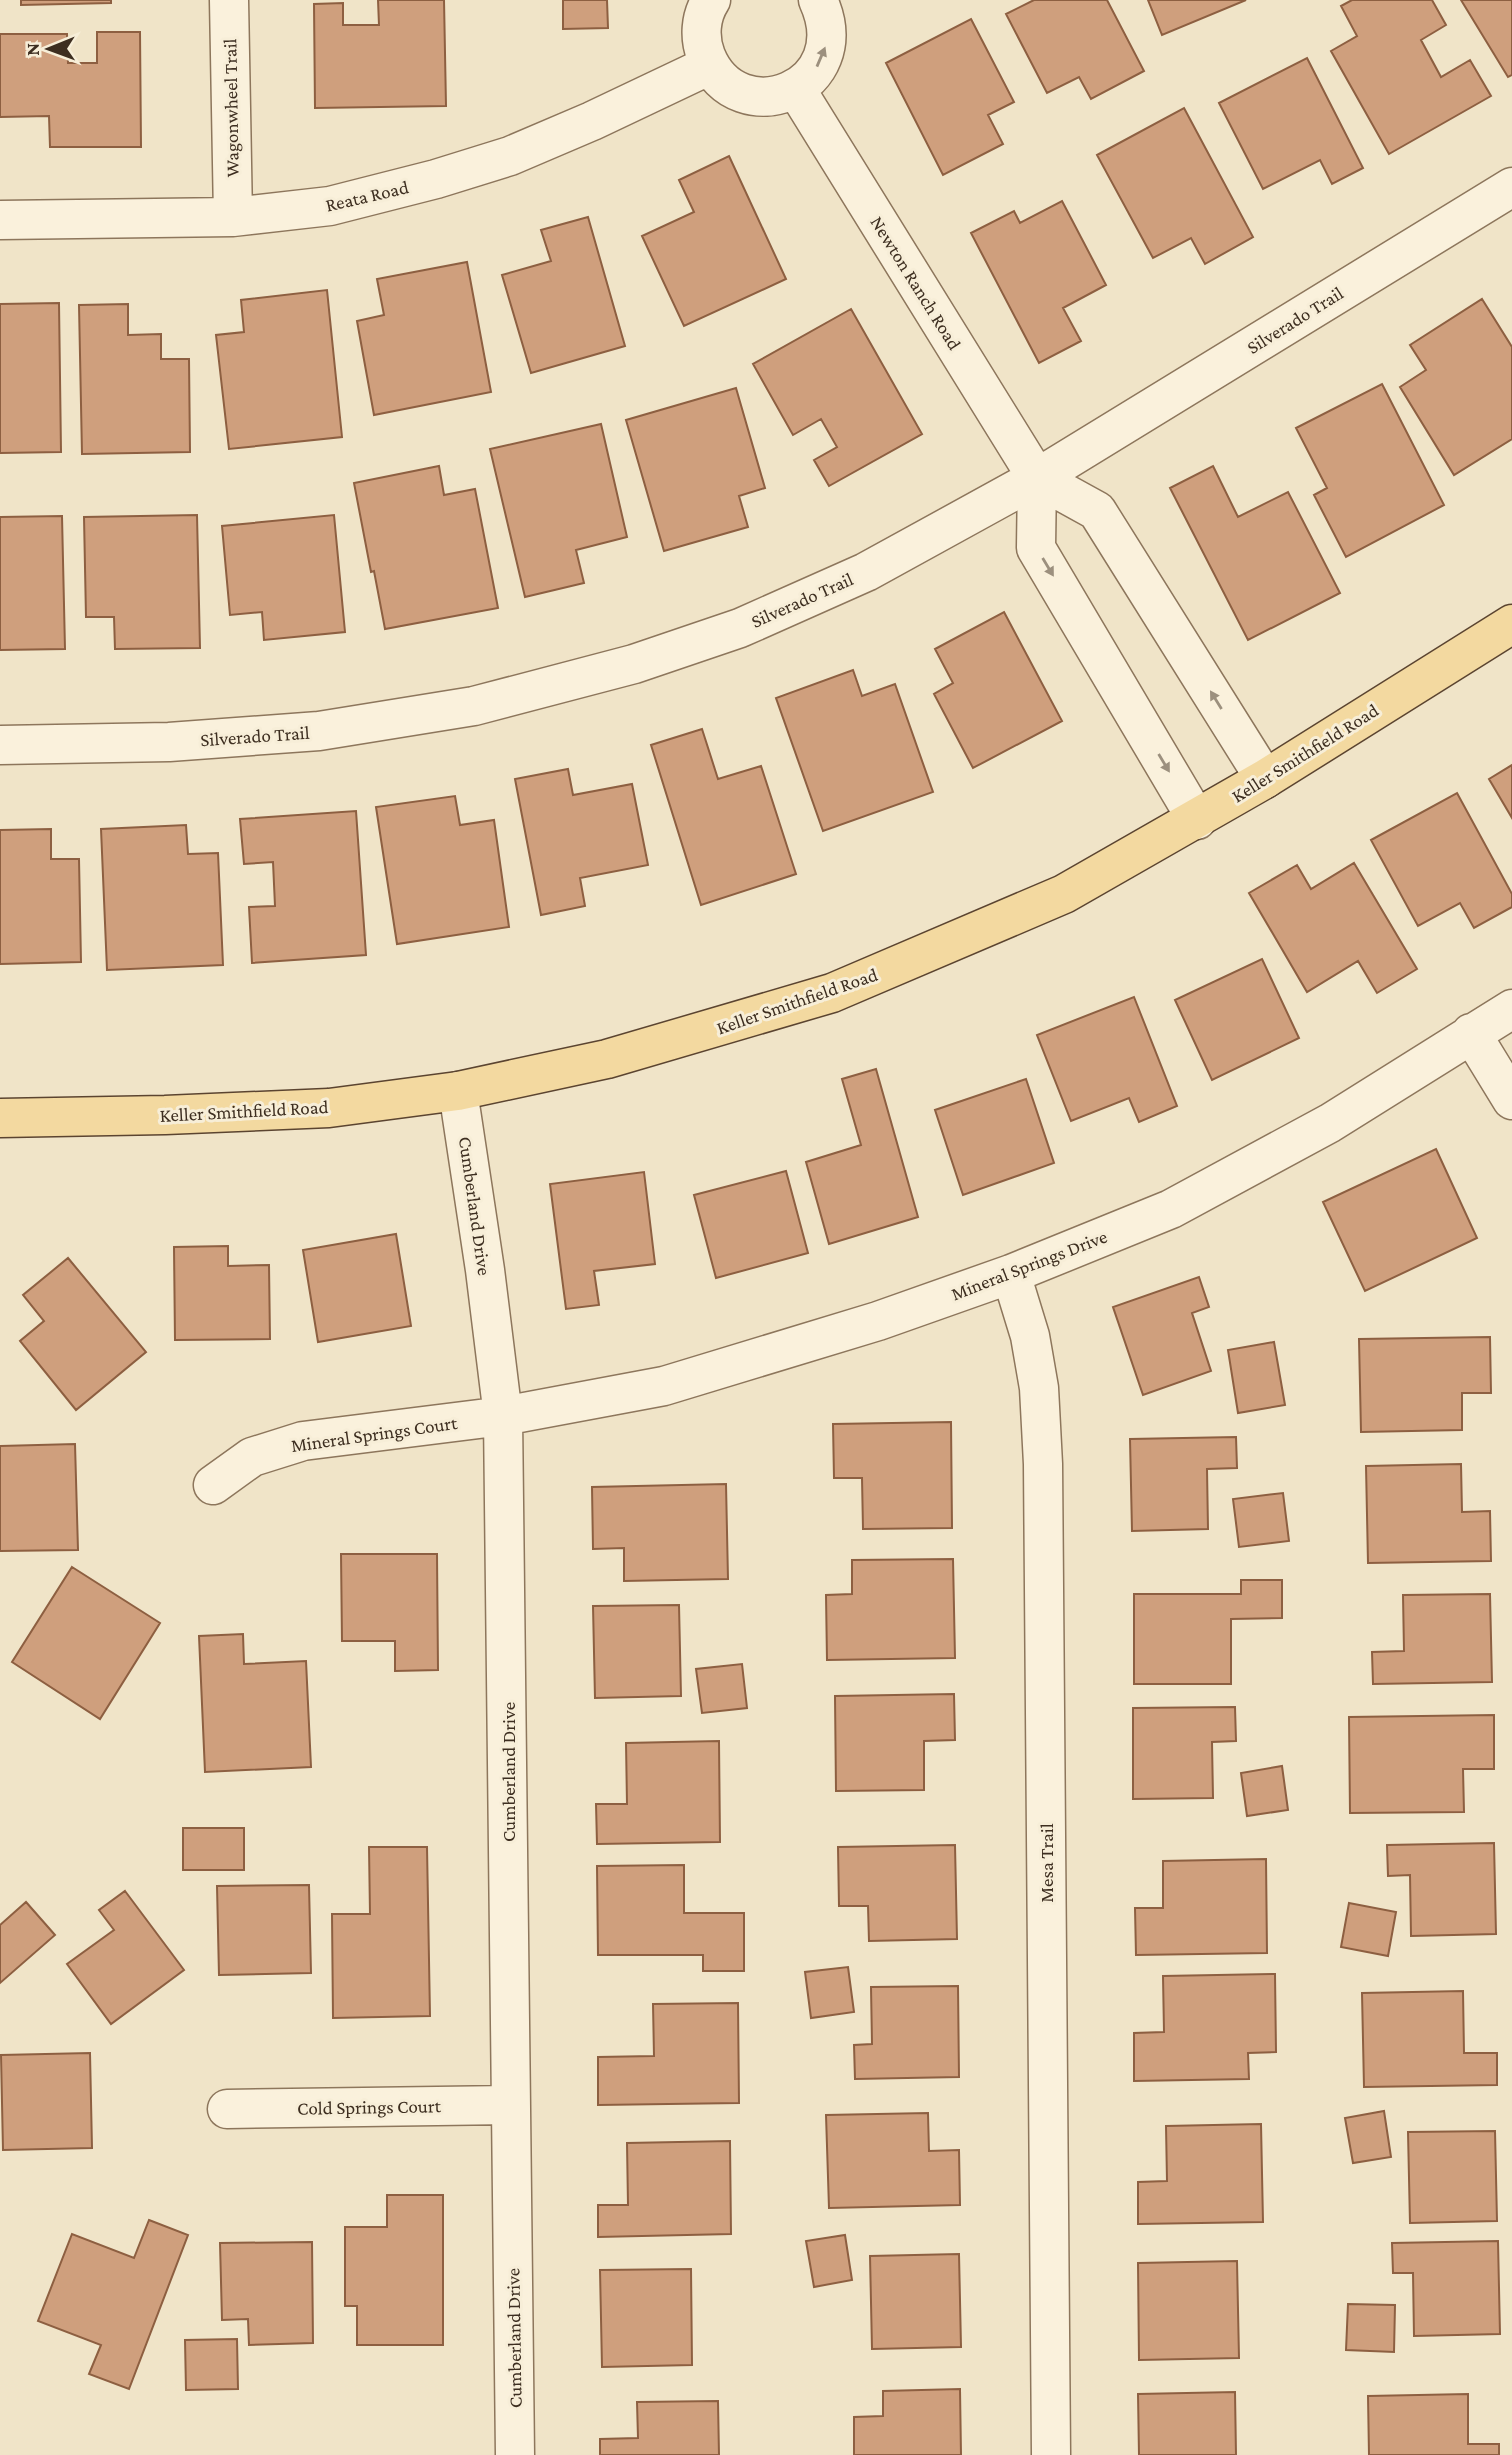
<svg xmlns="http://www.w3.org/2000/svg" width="1512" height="2455" font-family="'Crimson Pro',serif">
  <rect width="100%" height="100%" fill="#f0e4c8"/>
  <path fill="#cf9f7d" stroke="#8d5f41" stroke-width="2" d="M21 0H111V3L21 5Z
    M378 0H444L446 106 315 108 314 4 343 3V25H379Z
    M563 0H607L608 28 563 29Z
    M1034 0H1107L1144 71 1091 99 1079 77 1047 93 1006 14Z
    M1148 0H1246L1162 35Z
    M1352 0H1432L1446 25 1421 40 1441 77 1470 60 1491 96 1389 154 1331 51 1357 36 1341 6Z
    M1461 0H1512V75L1508 77Z
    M971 19 1014 102 988 115 1003 144 943 175 886 63Z
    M97 32H140L141 147H50L49 116 0 117V34H67L68 63H97Z
    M1307 58 1363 168 1332 184 1320 160 1263 189 1219 103Z
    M1184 108 1253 237 1205 264 1191 238 1153 258 1097 155Z
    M729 156 786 279 684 326 642 236 694 212 679 180Z
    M1062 201 1106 285 1063 308 1081 341 1039 363 971 233 1014 211 1020 223Z
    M588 217 625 346 531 373 502 275 551 261 541 230Z
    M467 262 491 392 374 415 357 321 384 315 377 279Z
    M327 290 342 437 229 449 216 335 244 332 241 300Z
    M1482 299 1512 347V439L1454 475 1400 387 1426 370 1410 345Z
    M59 303 61 452 0 453V304Z
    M128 304V335L161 334V359H189L190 452 82 454 79 305Z
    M851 309 922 434 829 486 814 460 837 447 821 419 793 435 753 364Z
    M1382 384 1444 505 1346 557 1314 495 1327 488 1296 428Z
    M736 388 765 488 739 496 748 527 664 551 626 420Z
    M601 424 627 537 576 550 584 583 525 597 490 449Z
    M439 466 444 495 475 489 498 608 385 629 374 571 371 572 354 483Z
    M1213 466 1238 517 1288 492 1340 593 1248 640 1170 488Z
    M197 515 200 648 115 649 114 617H86L84 517Z
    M334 515 345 632 264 640 262 612 230 615 222 526Z
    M62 516 65 649 0 650V517Z
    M1004 612 1062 721 973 768 934 694 953 683 935 649Z
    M853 670 862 696 895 684 933 792 823 831 776 698Z
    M702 729 718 779 761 766 796 874 701 905 651 745Z
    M1512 765V818L1489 779Z
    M568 769 573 795 632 784 648 865 580 878 585 906 541 915 515 779Z
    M1457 793 1512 894V907L1474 928 1460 903 1418 926 1371 840Z
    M455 796 460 825 494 820 509 927 397 944 376 807Z
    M356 811 366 955 252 963 249 907 275 906 273 862 244 864 240 819Z
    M186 825 188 854 218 853 223 965 107 970 101 829Z
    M51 829V859H79L81 962 0 964V830Z
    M1354 863 1417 969 1377 993 1358 961 1307 992 1249 893 1297 865 1311 889Z
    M1262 959 1299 1038 1212 1080 1175 1000Z
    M1134 997 1177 1106 1139 1122 1129 1098 1071 1121 1037 1035Z
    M876 1069 918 1217 829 1244 806 1162 861 1145 842 1079Z
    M1026 1079 1054 1163 963 1195 935 1110Z
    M1436 1149 1477 1238 1365 1291 1323 1202Z
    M786 1171 808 1253 716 1278 694 1195Z
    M644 1172 655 1264 594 1271 599 1305 566 1309 550 1184Z
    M396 1234 411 1326 318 1342 303 1250Z
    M228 1246V1266L269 1265 270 1339 175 1340 174 1247Z
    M68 1258 146 1352 76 1410 20 1341 44 1321 23 1295Z
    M1199 1277 1209 1307 1192 1313 1211 1371 1143 1395 1113 1307Z
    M1490 1337 1491 1393H1462V1430L1361 1432 1359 1339Z
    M1274 1342 1285 1405 1238 1413 1228 1350Z
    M951 1422 952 1528 863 1529 862 1478H834L833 1424Z
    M1236 1437 1237 1468 1207 1469 1208 1529 1132 1531 1130 1439Z
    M75 1444 78 1550 0 1551V1446Z
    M1461 1464 1462 1512 1490 1511 1491 1561 1368 1563 1366 1466Z
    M726 1484 728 1579 624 1581V1548L593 1549 592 1487Z
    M1283 1493 1289 1541 1239 1547 1233 1499Z
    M341 1554H437L438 1670 395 1671V1641H342Z
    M953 1559 955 1658 827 1660 826 1595 852 1594V1560Z
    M72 1567 160 1623 100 1719 12 1662Z
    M1241 1580H1282V1618L1231 1619V1684H1134V1594H1241Z
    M1490 1594 1492 1682 1373 1684 1372 1652 1404 1651 1403 1595Z
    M679 1605 681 1696 595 1698 593 1606Z
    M243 1634 244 1664 306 1661 311 1767 205 1772 199 1636Z
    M742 1664 747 1708 702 1713 696 1669Z
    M954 1694 955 1740 924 1741V1790L836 1791 835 1696Z
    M1235 1707 1236 1741 1212 1742 1213 1798 1133 1799V1708Z
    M1494 1715V1769H1463L1464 1812 1350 1813 1349 1717Z
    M719 1741 720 1842 597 1844 596 1804H627L626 1743Z
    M1282 1766 1288 1810 1247 1816 1241 1773Z
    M183 1828H244V1870H183Z
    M1494 1843 1496 1934 1411 1936 1410 1875 1388 1876 1387 1845Z
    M955 1845 957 1939 869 1941 868 1906H839L838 1847Z
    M369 1847H427L430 2016 333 2018 332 1914H370Z
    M1266 1859 1267 1953 1136 1955 1135 1908H1163V1861Z
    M684 1865V1913H744V1971H703V1955H598L597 1866Z
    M309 1885 311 1973 219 1975 217 1886Z
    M125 1891 184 1970 111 2024 67 1964 114 1930 99 1910Z
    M26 1902 55 1935 0 1983V1925Z
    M1349 1903 1396 1912 1388 1956 1341 1947Z
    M848 1967 854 2012 811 2018 805 1972Z
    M1275 1974 1276 2052 1248 2053 1249 2079 1134 2081V2033L1164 2032 1163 1976Z
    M958 1986 959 2077 855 2079 854 2045 872 2044 871 1987Z
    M1463 1991 1464 2053H1497V2085L1364 2087 1362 1993Z
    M738 2003 739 2103 598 2105V2057L654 2056 653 2004Z
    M90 2053 92 2148 3 2150 1 2055Z
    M1384 2111 1391 2157 1353 2163 1345 2118Z
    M928 2113 929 2151 959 2150 960 2205 829 2208 826 2115Z
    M1261 2124 1263 2222 1138 2224V2182L1167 2181 1166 2126Z
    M1495 2131 1497 2221 1410 2223 1408 2132Z
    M730 2141 731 2234 598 2237V2205H628L627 2143Z
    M387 2195H443V2345H357V2306H345V2227H387Z
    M149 2220 188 2235 129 2389 89 2374 101 2345 38 2321 72 2234 134 2258Z
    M845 2235 852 2280 814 2287 806 2241Z
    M1498 2241 1500 2334 1414 2336 1413 2273H1393L1392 2243Z
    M312 2242 313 2343 249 2345 248 2319 222 2320 220 2243Z
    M959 2254 961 2347 872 2349 870 2256Z
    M1237 2261 1239 2358 1139 2360 1138 2263Z
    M691 2269 692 2365 602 2367 600 2270Z
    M1348 2304 1395 2305 1394 2352 1346 2350Z
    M237 2339 238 2389 186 2390 185 2340Z
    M960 2389 961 2455H854V2417L883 2416V2391Z
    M1235 2392 1236 2455H1139L1138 2394Z
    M1468 2394V2444H1499V2455H1369L1368 2396Z
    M718 2401 719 2455H600V2439L638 2438 637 2402Z"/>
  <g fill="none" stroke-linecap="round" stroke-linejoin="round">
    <defs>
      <path id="minor" d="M229 0 233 217
        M711 0C700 17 699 38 706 56 738 135 859 89 818 0
        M796 89 1037 478 1097 511 1265 779
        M0 220 233 217 330 206 436 179 510 156 592 121 710 65
        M1037 478 1036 548 1197 820
        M0 745 169 742 319 731 474 706 634 664 740 628 866 572 1037 478 1512 187
        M1471 1033 1512 1100
        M458 1091 485 1270 503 1416 515 2455
        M1011 1274 1030 1336 1039 1388 1043 1464 1051 2455
        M213 1485 252 1457 303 1441 503 1416 664 1386 878 1321 1011 1274 1171 1209 1330 1123 1512 1009
        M227 2109 510 2105"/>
      <path id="major" d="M0 1118 165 1115 329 1108 458 1091 607 1059 832 993 1064 894 1265 779 1512 624"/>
    </defs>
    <use href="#minor" stroke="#8d765c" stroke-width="41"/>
    <use href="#major" stroke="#5b4430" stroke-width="41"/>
    <use href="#minor" stroke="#faf1dc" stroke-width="38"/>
    <use href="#major" stroke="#f3d9a0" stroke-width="38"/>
  </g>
  <defs><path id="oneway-solid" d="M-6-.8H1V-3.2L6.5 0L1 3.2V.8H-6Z" transform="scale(1.75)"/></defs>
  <g fill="#9c907e">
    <use href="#oneway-solid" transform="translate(821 57) rotate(-67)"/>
    <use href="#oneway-solid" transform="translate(1048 567) rotate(59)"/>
    <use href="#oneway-solid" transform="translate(1216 700) rotate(-122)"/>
    <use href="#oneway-solid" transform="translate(1164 763) rotate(59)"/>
  </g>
  <g text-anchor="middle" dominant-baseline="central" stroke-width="6" stroke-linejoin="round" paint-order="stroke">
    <g font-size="19" fill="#3d2e20" stroke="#f7eed8">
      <text transform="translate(231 108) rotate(-91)">Wagonwheel Trail</text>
      <text transform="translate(367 196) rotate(-13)">Reata Road</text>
      <text transform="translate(916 283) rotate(58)">Newton Ranch Road</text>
      <text transform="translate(1295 320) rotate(-32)">Silverado Trail</text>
      <text transform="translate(802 600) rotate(-24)">Silverado Trail</text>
      <text transform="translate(255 736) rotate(-4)">Silverado Trail</text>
      <text transform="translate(1305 753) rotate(-32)">Keller Smithfield Road</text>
      <text transform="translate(797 1001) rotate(-19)">Keller Smithfield Road</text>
      <text transform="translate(244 1111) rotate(-3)">Keller Smithfield Road</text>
      <text transform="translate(475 1206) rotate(82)">Cumberland Drive</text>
      <text transform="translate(1029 1265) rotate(-21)">Mineral Springs Drive</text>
      <text transform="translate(374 1434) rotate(-8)">Mineral Springs Court</text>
      <text transform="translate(508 1772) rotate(-90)">Cumberland Drive</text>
      <text transform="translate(1046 1863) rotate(-90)">Mesa Trail</text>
      <text transform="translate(369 2107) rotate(-1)">Cold Springs Court</text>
      <text transform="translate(514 2338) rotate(-91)">Cumberland Drive</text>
    </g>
  </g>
  <g transform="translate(49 49) rotate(269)" stroke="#f7eed8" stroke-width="5" paint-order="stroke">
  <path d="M0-5L12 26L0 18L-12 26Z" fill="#3d2e20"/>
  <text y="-10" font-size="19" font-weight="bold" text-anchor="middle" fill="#3d2e20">N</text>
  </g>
</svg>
